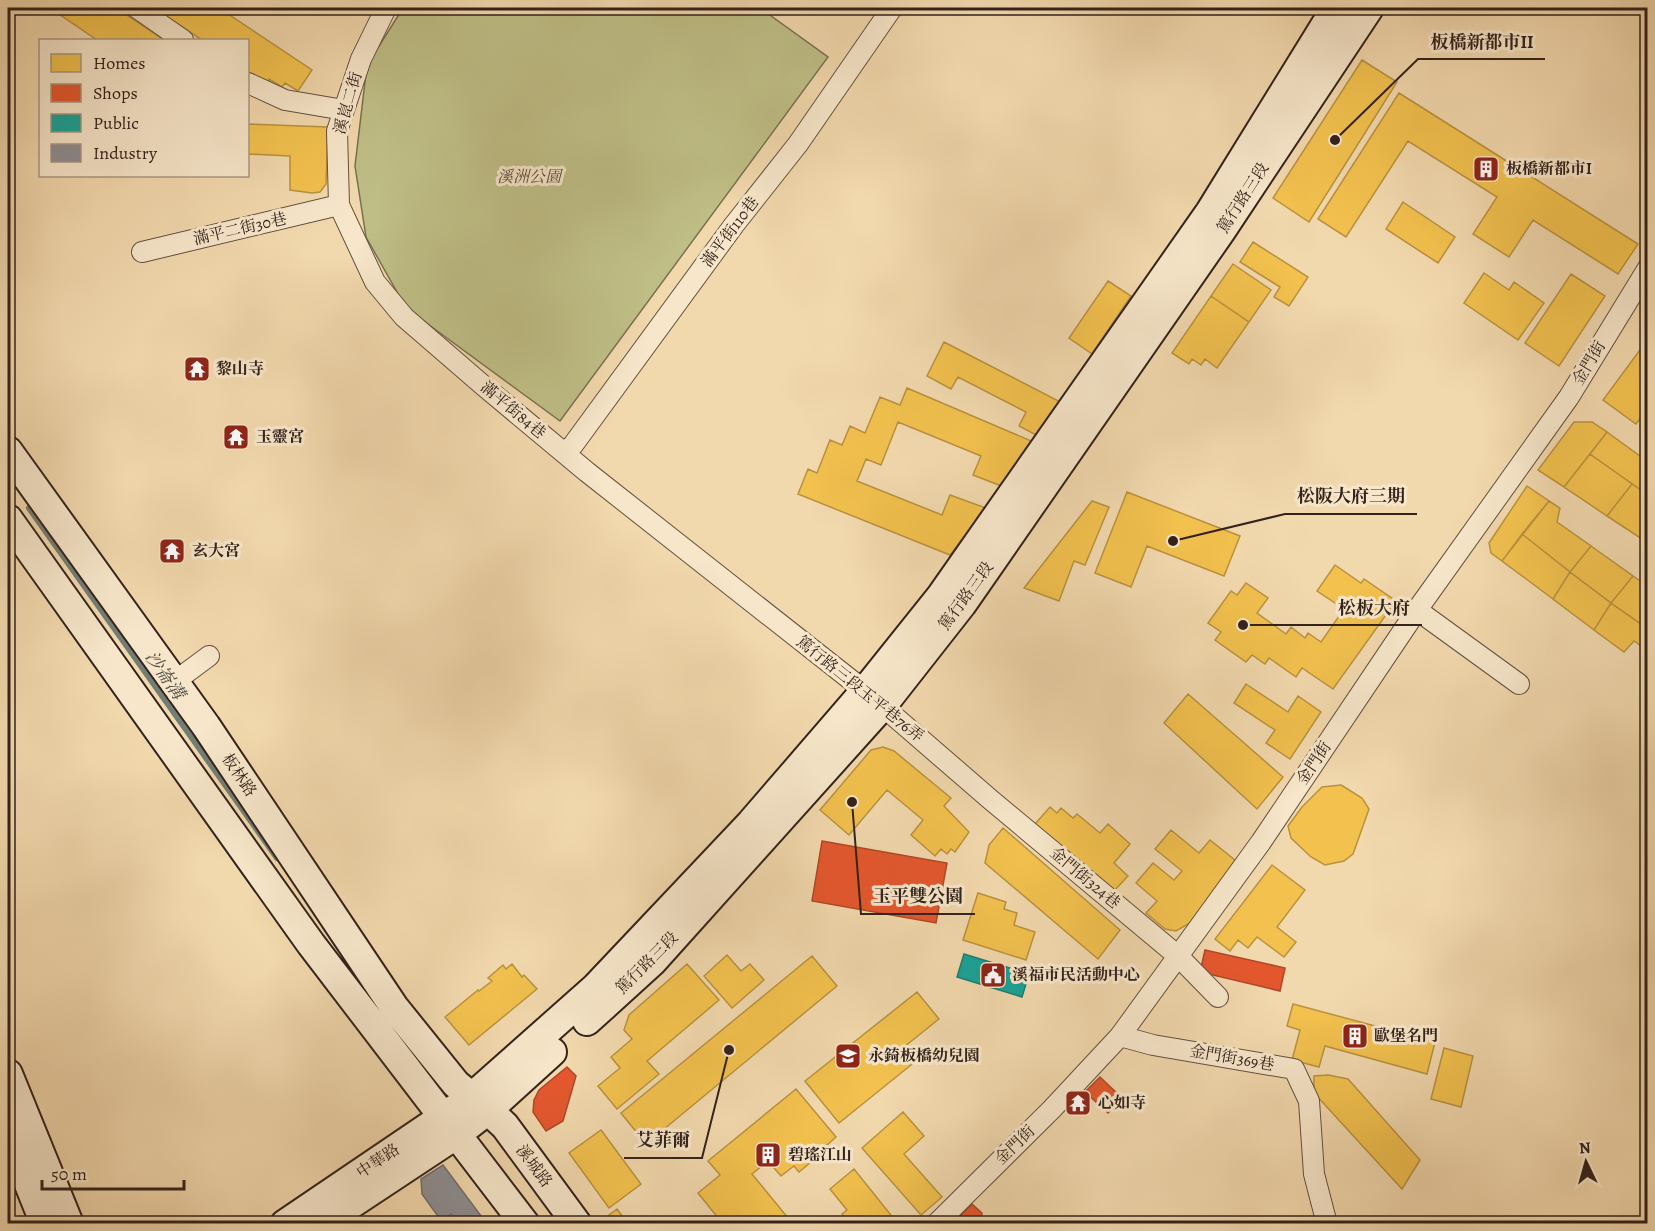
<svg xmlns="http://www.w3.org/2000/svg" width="1655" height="1231" font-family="Alegreya,'Noto Serif TC',serif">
  <rect width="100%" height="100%" fill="#f2d8ad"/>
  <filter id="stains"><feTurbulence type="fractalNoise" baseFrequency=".00333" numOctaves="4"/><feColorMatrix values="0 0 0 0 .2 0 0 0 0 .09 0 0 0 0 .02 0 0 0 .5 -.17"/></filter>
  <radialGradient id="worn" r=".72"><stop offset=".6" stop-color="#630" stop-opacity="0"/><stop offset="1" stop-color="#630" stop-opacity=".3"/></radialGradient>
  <path fill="#bfbe86" stroke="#797050" stroke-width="1.5" d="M403 8H760L828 57 560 421 406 308 366 237 355 166 367 65Z"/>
  <path fill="#f2c14e" stroke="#b9913f" stroke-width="1.5" d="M50 8H116L164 40H97Z
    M153 8H219L312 70 298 91 285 83 282 87 269 79 266 84 248 71V40H202Z
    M1362 60 1397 82 1309 222 1273 198Z
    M1399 93 1638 244 1618 274 1533 220 1509 257 1473 234 1497 197 1408 141 1346 237 1318 219Z
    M248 124 328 127 326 184 320 192 312 193 290 190V156L248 154Z
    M1403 202 1455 237 1438 263 1386 229Z
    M1253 242 1308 277 1289 306 1274 297 1280 287 1240 262Z
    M1233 264 1271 290 1249 322 1211 296Z
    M1484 273 1509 290 1514 282 1544 303 1518 340 1464 303Z
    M1571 274 1605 296 1559 366 1525 343Z
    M1108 281 1131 296 1092 354 1069 338Z
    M1211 296 1249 322 1217 368 1205 359 1201 365 1192 359 1189 364 1172 353Z
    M1648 339V408L1636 424 1603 400Z
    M944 342 1072 408 1053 444 1019 426 1026 412 958 377 951 389 927 376Z
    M907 388 1036 443 1004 487 973 475 981 456 898 422 881 465 866 459 857 481 942 515 950 495 986 508 950 555 798 494 808 469 817 473 830 440 842 445 850 426 865 433 880 397 900 405Z
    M1574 422H1592L1607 432 1564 487 1538 470Z
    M1607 432 1648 462V495L1590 454Z
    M1590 454 1632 484 1607 516 1564 487Z
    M1632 484 1648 495V543L1607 516Z
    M1527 486 1549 501 1502 561 1491 553 1489 543Z
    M1127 492 1240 536 1224 576 1147 546 1131 587 1095 573Z
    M1092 501 1109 507 1085 565 1074 561 1059 601 1024 588Z
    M1549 501 1560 508 1557 522 1591 546 1570 572 1522 534Z
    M1522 534 1570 572 1553 599 1502 561Z
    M1591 546 1633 576 1611 603 1570 572Z
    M1335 565 1361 583 1364 579 1396 601 1333 689 1302 668 1296 677 1269 658 1265 664 1252 655 1246 662 1215 640 1221 632 1208 623 1231 591 1237 595 1246 583 1268 598 1257 613 1286 634 1291 627 1305 638 1308 633 1321 642 1344 609 1317 591Z
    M1570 572 1611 603 1594 630 1553 599Z
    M1633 576 1648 586V629L1611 603Z
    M1611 603 1648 629V651L1634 641 1624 652 1594 630Z
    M1246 684 1288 712 1298 696 1321 712 1290 759 1266 743 1275 730 1234 703Z
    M1188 694 1283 777 1257 809 1164 723Z
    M883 747 894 751 951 798 944 806 969 832 955 852 951 849 947 854 941 849 935 856 911 835 923 820 887 790 849 835 820 810 871 750Z
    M1341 785 1362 798 1369 809 1353 854 1344 861 1325 865 1311 857 1291 838 1288 826 1302 807 1322 787Z
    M1050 807 1057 813 1061 808 1073 818 1077 814 1100 833 1108 824 1130 844 1114 863 1128 876 1113 892 1035 824Z
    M1003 828 1120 930 1098 959 985 863 989 845Z
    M1171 830 1199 853 1210 840 1236 861 1190 923 1176 931 1165 929 1146 913 1157 901 1136 883 1153 863 1174 880 1182 871 1155 849Z
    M1272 865 1305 890 1277 927 1296 942 1284 957 1257 937 1248 948 1238 940 1230 951 1215 939Z
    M978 893 1006 902 1004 909 1017 913 1014 925 1035 932 1026 960 963 940Z
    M727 955 741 971 750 964 764 980 732 1008 704 976Z
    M812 956 837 986 646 1144 621 1113Z
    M512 964 522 977 524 975 537 989 469 1045 445 1017 478 990 479 991 492 981 488 978 503 965 506 969Z
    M687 964 719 1000 647 1061 659 1074 617 1109 598 1086 620 1068 611 1057 632 1039 624 1030 629 1015Z
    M917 992 939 1019 904 1047 916 1061 839 1123 805 1081Z
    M1293 1004 1435 1042 1427 1074 1325 1046 1319 1067 1292 1060 1300 1030 1287 1026Z
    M1444 1048 1473 1056 1461 1107 1431 1099Z
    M1328 1075 1348 1079 1420 1160 1402 1189 1314 1093V1076Z
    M796 1089 836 1137 826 1146 828 1148 799 1172 794 1166 781 1176 768 1161 752 1174 793 1224H723L698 1193 720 1175 708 1161Z
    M903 1112 924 1136 904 1154 942 1197 921 1215 862 1148Z
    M601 1130 641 1184 609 1208 569 1153Z
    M854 1169 898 1224H850L842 1214 847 1210 830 1189Z
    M617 1209 628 1224H607L604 1219Z"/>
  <path fill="#e4572e" stroke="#af4728" stroke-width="1.5" d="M822 841 947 863 936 923 812 901Z
    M1205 950 1285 968 1280 991 1200 972Z
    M567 1067 576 1076 563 1121 546 1131 533 1112 534 1100 539 1090Z
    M1100 1077 1122 1098 1108 1113 1085 1092Z
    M972 1204 982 1213 981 1224H952Z"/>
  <path fill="#17a398" stroke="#1f7c72" stroke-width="1.5" d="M964 954 1029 974 1022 997 957 977Z"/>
  <path fill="#8d8d92" stroke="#726d6e" stroke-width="1.5" d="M443 1165 487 1224H458L451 1214 442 1222 422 1194 421 1179Z"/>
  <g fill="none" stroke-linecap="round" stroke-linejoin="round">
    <path stroke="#727d75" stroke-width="6" d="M29 508 277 858"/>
    <defs>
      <path id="street" d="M137 8 183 40
        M386 8 361 59 337 131 339 205 375 282 404 317 485 387 587 472 865 691 991 800 1178 956 1218 997
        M248 83 285 100 344 110
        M142 252 339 205
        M564 453 573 445 734 225 798 144 892 8
        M1417 610 1519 684
        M174 682 209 656
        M1120 1036 1153 1045 1294 1069 1309 1101 1314 1174 1327 1224
        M936 1224 1052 1109 1120 1036 1261 842 1417 610 1569 397 1648 268"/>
      <path id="secondary" d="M8 451 206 726 394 1007 456 1084 488 1110 505 1126 577 1224
        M8 519 311 944 525 1224
        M587 1021 652 962 882 706 962 604 1221 231 1369 8
        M8 1074 69 1224
        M8 1132 45 1224
        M285 1224 471 1098 595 988 751 823 865 691 941 596 1210 212 1336 8
        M321 1224 457 1134 488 1110 552 1052"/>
    </defs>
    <use href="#street" stroke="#635040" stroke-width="22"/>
    <use href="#secondary" stroke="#33221b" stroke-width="32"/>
    <use href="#street" stroke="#f7e6ca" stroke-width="20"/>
    <use href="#secondary" stroke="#f7e6ca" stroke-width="28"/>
  </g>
  <defs>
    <symbol id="building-square" viewBox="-11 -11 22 22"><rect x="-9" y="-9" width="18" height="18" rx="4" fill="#8f2418" stroke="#f7e6ca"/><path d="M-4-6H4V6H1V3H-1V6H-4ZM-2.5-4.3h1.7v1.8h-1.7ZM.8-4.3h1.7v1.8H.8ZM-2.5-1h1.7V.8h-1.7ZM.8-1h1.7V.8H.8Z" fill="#fff"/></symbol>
    <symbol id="temple-square" viewBox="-11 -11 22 22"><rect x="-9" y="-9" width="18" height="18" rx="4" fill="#8f2418" stroke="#f7e6ca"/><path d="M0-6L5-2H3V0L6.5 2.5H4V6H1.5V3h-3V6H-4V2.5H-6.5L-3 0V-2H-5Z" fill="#fff"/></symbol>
    <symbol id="civic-square" viewBox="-11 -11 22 22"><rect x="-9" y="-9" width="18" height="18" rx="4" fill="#8f2418" stroke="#f7e6ca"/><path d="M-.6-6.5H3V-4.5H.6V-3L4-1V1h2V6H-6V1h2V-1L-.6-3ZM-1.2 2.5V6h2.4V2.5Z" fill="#fff"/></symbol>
    <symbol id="school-square" viewBox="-11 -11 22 22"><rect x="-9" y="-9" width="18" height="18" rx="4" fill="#8f2418" stroke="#f7e6ca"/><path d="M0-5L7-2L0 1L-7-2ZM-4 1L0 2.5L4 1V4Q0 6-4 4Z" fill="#fff"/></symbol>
  </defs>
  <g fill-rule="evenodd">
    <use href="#building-square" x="1471" y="154" width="30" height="30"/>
    <use href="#temple-square" x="182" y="354" width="30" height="30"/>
    <use href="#temple-square" x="221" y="422" width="30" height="30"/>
    <use href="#temple-square" x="157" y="536" width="30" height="30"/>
    <use href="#civic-square" x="978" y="960" width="30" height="30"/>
    <use href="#building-square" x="1340" y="1021" width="30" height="30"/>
    <use href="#school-square" x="833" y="1041" width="30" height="30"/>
    <use href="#temple-square" x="1063" y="1088" width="30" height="30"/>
    <use href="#building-square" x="753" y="1140" width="30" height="30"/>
  </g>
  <g text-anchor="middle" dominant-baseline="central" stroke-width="6" stroke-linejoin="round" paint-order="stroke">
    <g font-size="16" fill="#33221b" stroke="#f7e6ca">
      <text transform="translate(348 103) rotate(-74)">溪崑二街</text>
      <text transform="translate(1243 198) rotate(-57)">篤行路三段</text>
      <text transform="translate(240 229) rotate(-13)">滿平二街30巷</text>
      <text transform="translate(730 232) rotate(-53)">滿平街110巷</text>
      <text transform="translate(1589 363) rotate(-59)">金門街</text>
      <text transform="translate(513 410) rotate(40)">滿平街84巷</text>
      <text transform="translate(966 596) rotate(-54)">篤行路三段</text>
      <text transform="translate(860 689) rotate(39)">篤行路三段玉平巷76弄</text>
      <text transform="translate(1314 763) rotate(-56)">金門街</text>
      <text transform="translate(239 775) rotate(56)">板林路</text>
      <text transform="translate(1085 878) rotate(40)">金門街324巷</text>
      <text transform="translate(647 963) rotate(-45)">篤行路三段</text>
      <text transform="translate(1232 1058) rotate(10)">金門街369巷</text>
      <text transform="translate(1015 1145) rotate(-44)">金門街</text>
      <text transform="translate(378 1161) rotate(-34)">中華路</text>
      <text transform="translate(534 1166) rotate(53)">溪城路</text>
    </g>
    <g font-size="16" font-weight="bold" fill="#33221b" stroke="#f7e6ca" text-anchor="start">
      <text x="1506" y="169">板橋新都市I</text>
      <text x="216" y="369">黎山寺</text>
      <text x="256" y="437">玉靈宮</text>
      <text x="192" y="551">玄大宮</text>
      <text x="1012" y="975">溪福市民活動中心</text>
      <text x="1374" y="1036">歐堡名門</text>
      <text x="868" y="1056">永錡板橋幼兒園</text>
      <text x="1098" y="1103">心如寺</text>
      <text x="788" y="1155">碧瑤江山</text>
    </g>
    <g font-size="16" font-style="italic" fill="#564936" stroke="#f7e6ca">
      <text x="529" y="177">溪洲公園</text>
    </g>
    <g font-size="18" font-style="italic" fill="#524f48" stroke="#f7e6ca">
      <text transform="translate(165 675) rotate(55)">沙崙溝</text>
    </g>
  </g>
  <path fill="none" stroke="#33221b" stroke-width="2" d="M1335 140L1418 59H1545M1173 541L1285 514H1417M1243 625L1326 625H1422M852 802L861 914H975M729 1050L702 1158H624"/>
  <g fill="#33221b" stroke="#f7e6ca" stroke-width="2">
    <circle cx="1335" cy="140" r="6"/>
    <circle cx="1173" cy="541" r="6"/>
    <circle cx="1243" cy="625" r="6"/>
    <circle cx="852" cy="802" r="6"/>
    <circle cx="729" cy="1050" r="6"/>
  </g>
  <g font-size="18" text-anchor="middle" font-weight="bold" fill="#33221b" stroke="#f7e6ca" stroke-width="6" stroke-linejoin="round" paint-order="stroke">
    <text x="1482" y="48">板橋新都市II</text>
    <text x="1351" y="502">松阪大府三期</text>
    <text x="1374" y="614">松板大府</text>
    <text x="918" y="902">玉平雙公園</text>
    <text x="663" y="1146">艾菲爾</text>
  </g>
  <rect width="1655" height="1231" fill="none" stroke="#f2d8ad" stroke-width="30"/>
  <rect x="9" y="9" width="1637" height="1213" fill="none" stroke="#33221b" stroke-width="3"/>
  <rect x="15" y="15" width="1625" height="1201" fill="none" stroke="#33221b" stroke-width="1.5"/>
  <rect x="39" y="39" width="210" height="138" fill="#f7e6ca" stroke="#a99884" stroke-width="1.5"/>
  <rect x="51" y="54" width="30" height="18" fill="#f2c14e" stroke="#a99884" stroke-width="1.5"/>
  <text x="93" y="69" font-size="18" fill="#33221b">Homes</text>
  <rect x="51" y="84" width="30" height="18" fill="#e4572e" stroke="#a99884" stroke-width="1.5"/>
  <text x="93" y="99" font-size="18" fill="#33221b">Shops</text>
  <rect x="51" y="114" width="30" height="18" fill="#17a398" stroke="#a99884" stroke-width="1.5"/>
  <text x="93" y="129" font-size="18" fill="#33221b">Public</text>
  <rect x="51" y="144" width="30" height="18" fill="#8d8d92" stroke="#a99884" stroke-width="1.5"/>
  <text x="93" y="159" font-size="18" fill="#33221b">Industry</text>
  <g transform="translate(1586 1162) rotate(355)" stroke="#f7e6ca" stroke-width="4.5" paint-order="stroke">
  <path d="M0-4.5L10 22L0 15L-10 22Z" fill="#33221b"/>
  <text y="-9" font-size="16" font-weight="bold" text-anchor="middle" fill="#33221b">N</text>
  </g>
  <path d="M42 1180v9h142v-9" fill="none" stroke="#33221b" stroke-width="3"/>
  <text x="51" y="1180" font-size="18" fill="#33221b" stroke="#f7e6ca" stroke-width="4.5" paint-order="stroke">50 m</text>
  <rect width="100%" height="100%" filter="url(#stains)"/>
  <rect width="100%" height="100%" fill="url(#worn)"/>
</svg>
